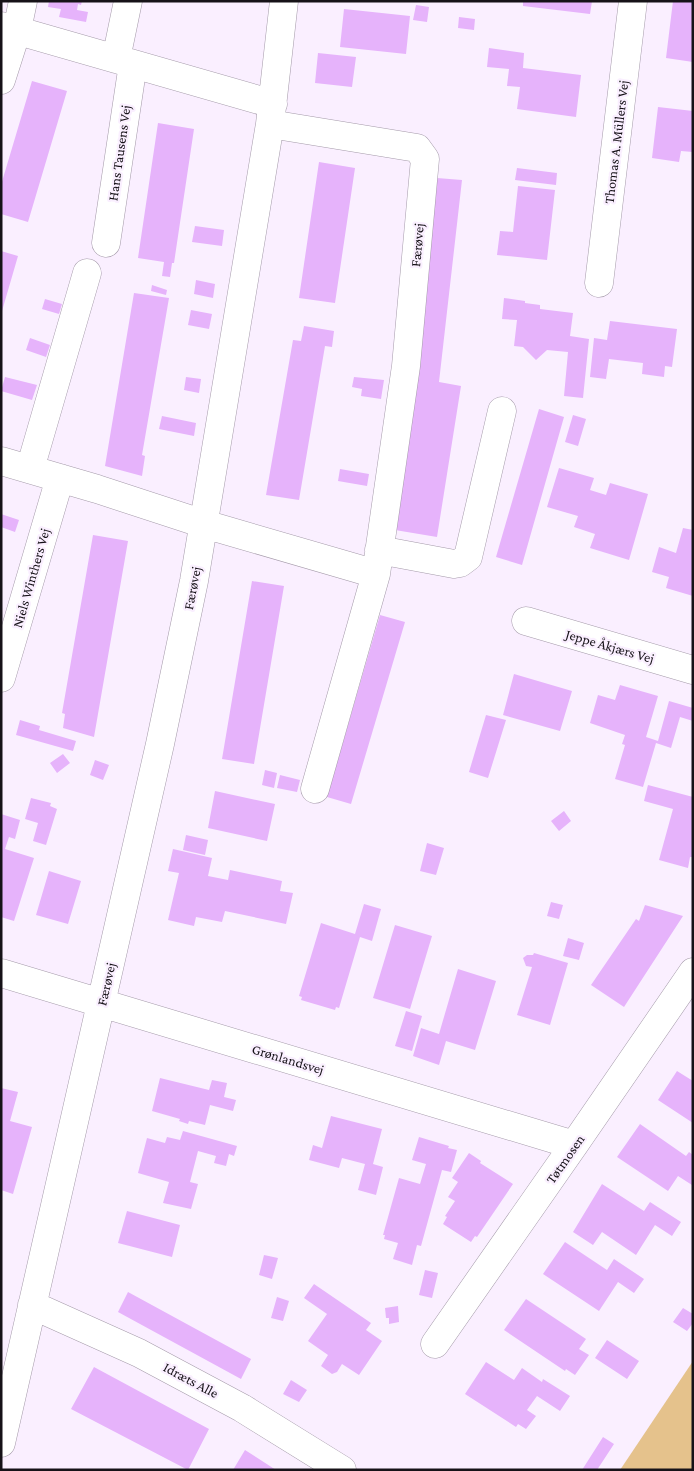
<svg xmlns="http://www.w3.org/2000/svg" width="694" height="1471" font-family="'Crimson Pro',serif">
  <rect width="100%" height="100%" fill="#faefff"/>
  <path fill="#e5c28c" d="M693 1361V1470H620Z"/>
  <path fill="#e6b3fb" d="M49 1H82L81 5 78 4 77 10 88 12 86 22 59 17 61 9 48 7Z
    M523 1H592L590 14 523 6Z
    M673 1H693V62L666 58Z
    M416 5 429 7 427 22 413 20Z
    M344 9 410 16 406 54 340 47Z
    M459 17 475 19 474 30 458 28Z
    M489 48 524 53 523 68 581 75 576 117 517 109 520 87 507 86 509 69 487 67Z
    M318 53 356 57 352 87 315 83Z
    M32 81 67 91 28 222 1 214V185Z
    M658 107 693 111V152L681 151 679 162 652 158Z
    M158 123 194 129 174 263H172L170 277 162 276 164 262 138 258Z
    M319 162 355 168 335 303 299 298Z
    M517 168 557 173 556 185 515 180Z
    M437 178 462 180 439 382 461 386 437 537 389 529Z
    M518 186 555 190 547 260 497 255 500 231 513 232Z
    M195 226 224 230 222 246 192 242Z
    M1 251 18 256 2 311H1Z
    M196 280 215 284 213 298 194 294Z
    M152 285 167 290 166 295 151 291Z
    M134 293 169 298 142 455 145 456 142 476 105 466Z
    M504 298 525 301V303L540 305V309L573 313 570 336 589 339 583 398 564 396 568 352 547 350 536 360 523 347 514 346 517 320 502 319Z
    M45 299 62 304 59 314 42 309Z
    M191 310 212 314 209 329 188 325Z
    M610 321 677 329 672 367 665 366 664 377 642 374 643 363 609 359 606 379 590 377 594 338 607 340Z
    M304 326 334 331 332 347 325 346 299 500 266 495 293 340 301 341Z
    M30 338 50 345 46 357 26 350Z
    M5 377 37 385 32 400 1 391Z
    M186 377 201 379 199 393 184 390Z
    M354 377 384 380 381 399 361 396 362 389 352 387Z
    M539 409 564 417 522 565 496 557Z
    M573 415 586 419 578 446 565 442Z
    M162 416 196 423 194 436 159 429Z
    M559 468 594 478 590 490 606 495 610 483 648 494 629 560 590 548 595 534 574 527 578 516 547 507Z
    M340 469 369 474 367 486 338 481Z
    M1 514 19 520 15 532 1 527Z
    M683 528 693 530V596L666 588 669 577 652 572 659 547 676 553Z
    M93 535 128 541 94 737 63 728 65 714 62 713Z
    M252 581 284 586 254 764 222 759Z
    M380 615 405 622 351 804 327 797Z
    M514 674 572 691 560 731 503 715Z
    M620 685 658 696 646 737 658 741 669 701 693 708V721L680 717 671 748 656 743 643 787 615 779 625 745 622 744 625 735 590 723 598 695 615 700Z
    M486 715 506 720 488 778 469 772Z
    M20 720 40 726 39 730 76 741 73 751 16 735Z
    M63 754 70 763 57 773 50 763Z
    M95 760 109 765 103 780 90 775Z
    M265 770 277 773 274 788 262 785Z
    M280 775 300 780 297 792 277 788Z
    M648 785 693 797V857H690L688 868 659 860 673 809 644 801Z
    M215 791 275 804 267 841 208 828Z
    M31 798 51 803 50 806 57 809 46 845 33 841 38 823 25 819Z
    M564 811 571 821 559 831 551 821Z
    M1 814 20 820 15 839 9 837 5 849 34 858 14 921 1 917Z
    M186 835 208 840 205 855 183 850Z
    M427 843 444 848 436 875 420 871Z
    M173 849 212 858 208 876 228 880 230 870 282 881 280 891 293 893 286 924 225 911 222 922 196 917 194 926 168 920 179 873 168 871Z
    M49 871 81 881 68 924 36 915Z
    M551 902 563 905 559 919 547 916Z
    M364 904 381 909 372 941 360 937 339 1008 336 1007 335 1010 301 1000 302 997 299 996 321 923 355 934Z
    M645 905 683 916 624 1007 591 985 636 919 639 921Z
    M395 925 432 936 410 1009 373 998Z
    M568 938 584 943 579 960 563 956Z
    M534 953 568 963 550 1025 517 1015 532 967 526 966 523 958 527 955H533Z
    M458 969 496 981 475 1050 446 1041 439 1065 413 1056 421 1028 439 1034Z
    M406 1011 422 1016 412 1051 395 1046Z
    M677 1071 693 1081V1123L658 1100Z
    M160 1078 209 1090 212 1080 227 1083 224 1097 236 1100 233 1111 210 1105 205 1125 189 1121 188 1124 179 1121 180 1119 152 1111Z
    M1 1088 18 1092 10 1121 32 1127 13 1194 1 1190Z
    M331 1116 382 1129 373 1164 383 1167 376 1195 358 1190 365 1164 342 1158 339 1168 309 1160 313 1145 322 1148Z
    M640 1124 686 1156 689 1152 693 1155 692 1185 678 1176 668 1191 617 1157Z
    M183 1131 237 1146 234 1156 229 1154 226 1166 214 1163 216 1156 198 1151 190 1182 198 1184 191 1209 163 1203 169 1182 138 1173 147 1138 165 1143 167 1137 180 1140Z
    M419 1137 449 1146 448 1148 457 1150 451 1172 442 1170 421 1246 417 1245 412 1265 393 1259 398 1243 384 1239 385 1235H383L399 1178 420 1184 426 1164 412 1160Z
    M469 1153 481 1161 480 1163 513 1184 477 1237 475 1236 471 1242 443 1224 447 1217 445 1216 455 1201 448 1197 458 1182 452 1178Z
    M602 1184 644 1211 650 1202 681 1222 672 1236 655 1225 636 1255 602 1232 593 1245 573 1232Z
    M127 1211 180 1225 172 1257 118 1243Z
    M565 1242 607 1270 614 1259 644 1279 634 1293 618 1282 599 1311 543 1274Z
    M264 1255 278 1258 272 1279 259 1275Z
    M425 1270 438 1273 432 1298 419 1295Z
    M314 1284 371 1323 366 1330 382 1341 359 1375 342 1364 337 1372 332 1374 321 1366 328 1355 308 1341 327 1314 304 1298Z
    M128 1292 251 1359 241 1379 118 1312Z
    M277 1297 289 1301 283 1321 271 1318Z
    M526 1299 586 1339 579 1349 589 1355 575 1375 566 1369 565 1371 504 1330Z
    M398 1306 399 1322 389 1324V1318H386L385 1308Z
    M683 1308 693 1314V1323L687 1331 673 1322Z
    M607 1340 639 1361 627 1379 595 1358Z
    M486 1362 514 1380 522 1368 542 1382 543 1379 570 1396 560 1411 537 1396 527 1410 536 1416 526 1429 518 1424 516 1427 465 1394Z
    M94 1367 209 1429 188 1470 71 1409Z
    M291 1380 307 1390 299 1402 283 1394Z
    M603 1437 614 1444 597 1470H582Z
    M245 1450 276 1470H233Z"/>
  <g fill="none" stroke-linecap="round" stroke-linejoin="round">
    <defs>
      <path id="minor" d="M1 26 273 104
        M116 59 128 1
        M1 80 17 30 23 1
        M270 124 417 148 425 159 406 366 376 574
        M106 243 133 64
        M599 283 633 1
        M1 461 97 489 204 524 376 574 315 789
        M30 469 87 273
        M379 550 454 564 460 563 468 557 502 411
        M526 621 693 670
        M1 678 60 478
        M1 973 574 1145
        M32 1305 139 1353 242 1408 342 1470
        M435 1344 574 1145 693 972
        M1 1443 160 744 194 581 270 124 284 1"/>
    </defs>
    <use href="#minor" stroke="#a59baa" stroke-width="29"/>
    <use href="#minor" stroke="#fff" stroke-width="28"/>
  </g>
  <g text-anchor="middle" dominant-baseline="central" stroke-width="4.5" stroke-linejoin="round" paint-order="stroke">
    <g font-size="14" fill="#161218" stroke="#faefff">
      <text transform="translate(616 142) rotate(-83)">Thomas A. Müllers Vej</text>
      <text transform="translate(119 153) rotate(-82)">Hans Tausens Vej</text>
      <text transform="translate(417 245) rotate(-85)">Færøvej</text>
      <text transform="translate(31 578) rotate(-74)">Niels Winthers Vej</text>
      <text transform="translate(192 588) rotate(-79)">Færøvej</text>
      <text transform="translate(610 646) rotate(16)">Jeppe Åkjærs Vej</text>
      <text transform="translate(106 984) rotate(-77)">Færøvej</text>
      <text transform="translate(288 1059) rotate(17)">Grønlandsvej</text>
      <text transform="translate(565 1159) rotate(-55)">Tøtmosen</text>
      <text transform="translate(191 1380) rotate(28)">Idræts Alle</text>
    </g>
  </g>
  <rect width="694" height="1471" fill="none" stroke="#161218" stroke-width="5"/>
</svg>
